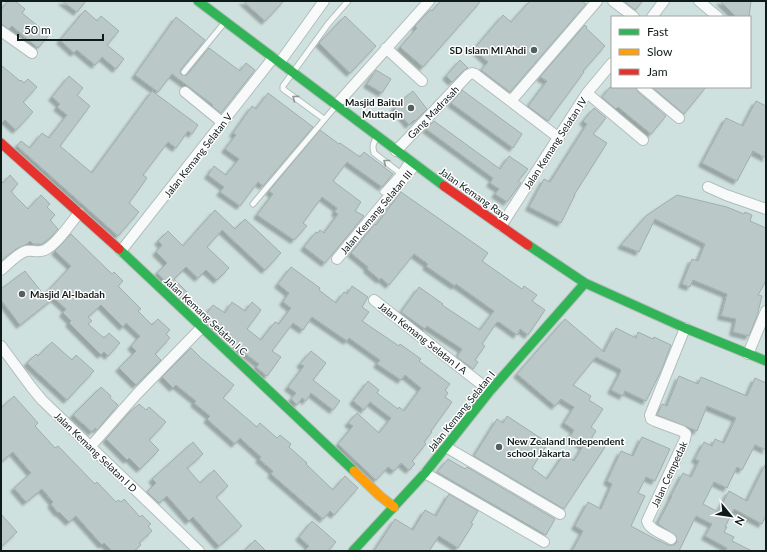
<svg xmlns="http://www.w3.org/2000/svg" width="767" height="552" font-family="Lato,sans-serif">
  <defs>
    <filter id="shadow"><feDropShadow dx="-3.5" dy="3.5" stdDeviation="1" flood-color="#0004"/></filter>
  </defs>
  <rect width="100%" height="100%" fill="#cfe1de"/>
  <path fill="#bac8c7" stroke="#a0aead" filter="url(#shadow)" d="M8 1H15L25 9 22 13 49 35 38 48 12 26 9 29 1 24V10Z
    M62 1H86L77 12Z
    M243 1H284L265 21Z
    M441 1H481L423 67 400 47 417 28 415 26 430 10 432 11Z
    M530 1H582L586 4 510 92 481 70 488 62 474 49 503 15 511 22Z
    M624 1H643L635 10Z
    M720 1H751L749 17H736Z
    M85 10 97 21 101 16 119 31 107 45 124 59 116 69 102 57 95 65 77 50 74 53 60 40Z
    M345 16 376 46 350 73 319 43Z
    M176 17 205 40 181 69 180 73 182 75H187L209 48 240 71 246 63 255 70 221 113 212 106 213 105 172 74 158 92 135 75Z
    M585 25 587 27 586 28 605 46 583 71 584 72 548 121 528 106 547 81 540 77Z
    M460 60 468 68 463 71 452 82 446 76Z
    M1 65 20 81 21 80 24 83 28 79 37 87 23 102 33 112 16 130 5 120 1 124Z
    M376 70 391 79 382 93 367 84Z
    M69 76 83 88 77 95 90 106 60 146 92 173 152 91 198 125 192 134 188 131 176 148 168 142 143 175 147 178 129 203 139 212 118 236 17 146 21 141 30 148 42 133 49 138 67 115 57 107 60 104 52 97Z
    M610 87H636L638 92 666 116 651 134 618 107 616 109 602 97Z
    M652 87H706L684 114Z
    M462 90 522 134 513 148 451 103Z
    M413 91 427 109 415 121 414 120 409 125 394 107Z
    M268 93 313 127 263 186 258 182 240 206 220 192 224 187 208 175 214 166 226 175 239 159 225 149 236 135 233 133 252 106 256 109Z
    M756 101 766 106V158L753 151 737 181 702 163 726 118 743 126Z
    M594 108 606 118 593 134 607 143 574 195H575L561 223 529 207 544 179 550 182 587 124 583 121Z
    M434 121 500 169 509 156 528 169 518 181 521 183 507 202 495 194 499 189 490 183 493 178 426 129Z
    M320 130 339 144 340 143 360 157 364 152 393 174 382 187 347 162 333 181 361 202 355 211 364 216 325 263 304 247 316 232 318 233 320 230 324 233 338 214 335 212 337 208 322 197 303 223 307 226 294 240 257 215 273 194 269 191Z
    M10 175 18 184 11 191 15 196 28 209 41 195 50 204 47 207 55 215 50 220 58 229 50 238 42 244H33L30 241 27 244 16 249 1 261V181L3 183Z
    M401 192 488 253 482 261 522 289 524 286 537 295 532 301 545 310 528 335 520 329 517 335 499 322 498 323 497 322 482 344 485 346 475 360 478 362 473 369 457 357 462 349 427 326 425 329 401 312 419 287 443 304 442 305 480 330 494 311 456 284 455 286 426 266 428 264 414 254 389 285 381 278 380 280 367 269 368 267 351 253 375 224 376 225Z
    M677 195 727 207 744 214 745 212 752 215 750 221 766 228V281L758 295 762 296 757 316 749 336 733 332 736 319 721 316 727 294 693 280 690 287 682 284 692 259 698 261 705 244 655 219 639 252 621 245 647 215Z
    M215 210 235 229 245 219 281 253 265 270 222 230 207 247 229 268 217 280 206 270 198 278 186 267 174 279 187 292 182 297 157 273 167 263 156 252 162 245 158 241 168 231 183 246Z
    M71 234 112 274 114 272 123 281 118 286 141 309 138 311 152 325 158 319 170 330 166 334 170 338 155 354 161 360 136 385 119 368 136 351 131 346 140 336 126 323 123 327 101 305 88 317 92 321 88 324 104 338 109 333 120 343 108 356 104 352 101 355 69 323 71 321 63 313 66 309 54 298 20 325 1 300V289L25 271 44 295 71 266 55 251Z
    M291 267 320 288 319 290 336 303 344 292 347 294 352 286 368 297 362 307 369 312 362 321 399 346 400 344 421 359 419 361 450 384 445 390 448 393 445 397 452 402 431 431 432 432 424 442 426 444 412 461 415 464 409 470 401 463 394 471 388 467 376 480 338 444 353 426 348 423 357 413 379 433 391 418 370 402 364 410 353 401 368 381 379 390 377 393 398 409 399 407 404 411 421 388 405 375 401 380 377 364 380 360 349 338 347 341 312 317 303 330 293 323 272 351 281 357 267 376 256 367 259 364 242 351 241 352 204 317 213 305 225 313 232 302 245 311 252 302 261 310 247 329 261 340 275 322 279 324 291 308 283 302 289 293 278 284Z
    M565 319 604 352 616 328 636 338 638 332 653 339 654 337 671 345 662 369 646 401 625 391 623 396 611 390 621 371 620 370V369L596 357 573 385 591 396 589 400 603 409 591 427 596 431 591 439 605 447 564 509 474 456 497 419 503 423 507 416 548 443 532 468 547 479 564 454 574 461 583 446 570 437 574 430 564 423 574 407 561 399 555 406 517 374Z
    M52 342 72 360 76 355 94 371 67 400 27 363 36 354 38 356Z
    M191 348 201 358 234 385 223 398 257 427 260 423 277 438 280 435 291 444 289 447 307 463 306 464 333 490 345 476 358 488 334 515 330 511 323 519 271 474 273 471 259 459 261 457 240 438 235 444 207 419 210 416 194 403 196 401 176 385 173 388 162 377Z
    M311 351 326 363 313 380 340 401 333 410 311 393 306 401 302 398 297 405 291 399 296 393 288 387 304 366 300 364Z
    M679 376 698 384 701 377 747 396 755 378 766 383V450L755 445 742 470 737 467 727 488 714 482 703 504 718 512 729 491 747 501 766 463V515L762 524 734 509 725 527H727L724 532 734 537 732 541 752 551H725L727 548 705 536 712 524 696 516 679 551H572L583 531 575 526 588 502 601 509 612 484 607 481 621 451 633 456 642 437 670 449 655 481 646 477 638 493 645 496 631 526 659 541 658 540 668 545H674L677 542 676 536 658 524 659 521 672 496H671L683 473 691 477 699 461 695 459 704 442 712 446 715 439 724 443 736 418 707 406 697 431 657 415 662 404 667 406Z
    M101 387 111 396 110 398 118 405 97 430 95 428 92 432 73 415Z
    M14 396 38 423 35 426 55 448 58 446 95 484 97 482 116 502 118 500 121 502 124 499 140 517 142 515 151 524 148 526 152 531 139 543 141 545 134 551H112L104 543 102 545 76 516 69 522 59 512 58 513 51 504 53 502 42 489 26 502 14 488 31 473 13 452 1 462V408Z
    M139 404 146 410 149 407 166 422 149 440 159 450 140 469 129 458 127 460 106 439 128 414Z
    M193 442 203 454 187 468 200 483 214 470 228 486 216 497 242 526 219 546 193 517 189 521 167 496 159 503 147 492 156 483 152 479Z
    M448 459 465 469 467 467 555 519 546 535 437 472Z
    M449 494 478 511 471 523 473 524 458 548 439 536 429 551H374L395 519 413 530 425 510 436 516Z
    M1 514 17 532 1 547Z
    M312 521 336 542 328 551H304L309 546 299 537Z
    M255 540 266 551H244Z"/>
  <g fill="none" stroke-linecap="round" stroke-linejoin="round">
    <defs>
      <path id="lane" d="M184 72 225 22
        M324 119 283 89V86L328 24 348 1
        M377 137C373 143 372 146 374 153L400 173 408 161
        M383 192 400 173
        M253 204 335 107"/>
      <path id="street" d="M613 1 634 17
        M699 1 718 17
        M652 17 664 1
        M1 31 32 53
        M386 48 422 81
        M280 62 324 1
        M642 87 679 118
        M185 92 223 123
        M587 93 643 140
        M511 101 597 1
        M336 105 429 1
        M396 151 468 75 472 73 475 74 559 138
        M708 187 726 195 766 209
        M501 226 587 93 612 63
        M121 251 273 58
        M337 259 415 165
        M1 270C8 264 17 254 26 251 33 250 39 253 45 250 57 244 70 224 79 213
        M374 300 490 391
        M1 346 32 388 42 400 199 551
        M748 354 766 311
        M91 446 136 395 201 328
        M446 447 560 514
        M425 473 544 542
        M671 539C664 534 649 530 647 521L685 439 686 434 682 431 655 421 651 419 650 415 685 328"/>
      <path id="fast" d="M198 1 444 186
        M528 245 585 283 685 328 766 361
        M119 249 354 471
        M353 551 425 473 490 391 585 283"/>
      <path id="slow" d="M354 471 380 496 394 507"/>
      <path id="jam" d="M1 143 119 249
        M444 186 528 245"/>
    </defs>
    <use href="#lane" stroke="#b1bebc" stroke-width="7"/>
    <use href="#street" stroke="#b1bebc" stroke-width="12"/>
    <use href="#fast" stroke="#b1bebc" stroke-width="11"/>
    <use href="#slow" stroke="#b1bebc" stroke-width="11"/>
    <use href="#jam" stroke="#b1bebc" stroke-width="11"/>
    <use href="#lane" stroke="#f8fafa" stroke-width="5"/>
    <use href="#street" stroke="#f8fafa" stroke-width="10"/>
    <use href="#fast" stroke="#30b455" stroke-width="9"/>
    <use href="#slow" stroke="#ff9f0a" stroke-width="9"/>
    <use href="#jam" stroke="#e5322d" stroke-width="9"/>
  </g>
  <defs><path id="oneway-chevron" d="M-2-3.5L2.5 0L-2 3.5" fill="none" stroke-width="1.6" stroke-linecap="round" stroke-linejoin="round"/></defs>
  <g stroke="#8f9695">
    <use href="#oneway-chevron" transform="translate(295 98) rotate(-143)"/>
    <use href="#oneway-chevron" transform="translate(386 162) rotate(-142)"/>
  </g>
  <g fill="#52605e" stroke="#fff" stroke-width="1.5">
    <circle cx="534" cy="50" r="4"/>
    <circle cx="411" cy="108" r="4"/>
    <circle cx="22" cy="294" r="4"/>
    <circle cx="499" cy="447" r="4"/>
  </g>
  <g text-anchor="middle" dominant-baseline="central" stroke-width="3" stroke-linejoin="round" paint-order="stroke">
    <g font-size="10" font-weight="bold" fill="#0f1b19" stroke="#fff" text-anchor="end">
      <text x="526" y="50">SD Islam MI Ahdi</text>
      <text x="403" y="102">Masjid Baitul<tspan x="403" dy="12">Muttaqin</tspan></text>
      <text x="30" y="294" text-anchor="start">Masjid Al-Ibadah</text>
      <text x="507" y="441" text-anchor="start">New Zealand Independent<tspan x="507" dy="12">school Jakarta</tspan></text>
    </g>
    <g font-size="10" fill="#0f1b19" stroke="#fff">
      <text transform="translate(433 112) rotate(-46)">Gang Madrasah</text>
      <text transform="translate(555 143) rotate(-57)">Jalan Kemang Selatan IV</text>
      <text transform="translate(198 155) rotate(-52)">Jalan Kemang Selatan V</text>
      <text transform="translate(475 194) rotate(35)">Jalan Kemang Raya</text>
      <text transform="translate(376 212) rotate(-50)">Jalan Kemang Selatan III</text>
      <text transform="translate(206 316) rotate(43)">Jalan Kemang Selatan I C</text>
      <text transform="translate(423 338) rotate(38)">Jalan Kemang Selatan I A</text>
      <text transform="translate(461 411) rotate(-51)">Jalan Kemang Selatan I</text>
      <text transform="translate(96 452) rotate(44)">Jalan Kemang Selatan I D</text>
      <text transform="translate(669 474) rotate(-65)">Jalan Cempedak</text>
    </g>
  </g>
  <rect width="767" height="552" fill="none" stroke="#0f1b19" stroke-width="4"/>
  <rect x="611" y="16" width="140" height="72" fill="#ffffff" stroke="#9fa4a3"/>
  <rect x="619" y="29" width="20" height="6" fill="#30b455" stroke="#9fa4a3"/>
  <text x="647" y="36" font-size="12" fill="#0f1b19">Fast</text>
  <rect x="619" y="49" width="20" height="6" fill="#ff9f0a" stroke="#9fa4a3"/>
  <text x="647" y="56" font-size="12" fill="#0f1b19">Slow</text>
  <rect x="619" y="69" width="20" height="6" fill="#e5322d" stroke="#9fa4a3"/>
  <text x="647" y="76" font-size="12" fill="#0f1b19">Jam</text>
  <g transform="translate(731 516) rotate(119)" stroke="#ffffff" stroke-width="3" paint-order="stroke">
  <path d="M0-3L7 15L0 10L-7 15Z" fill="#0f1b19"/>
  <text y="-6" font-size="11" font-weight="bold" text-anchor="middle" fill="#0f1b19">N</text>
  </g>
  <path d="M18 34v6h85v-6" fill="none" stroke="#0f1b19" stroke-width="2"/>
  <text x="24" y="34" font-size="12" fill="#0f1b19" stroke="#ffffff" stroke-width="3" paint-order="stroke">50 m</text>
</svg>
